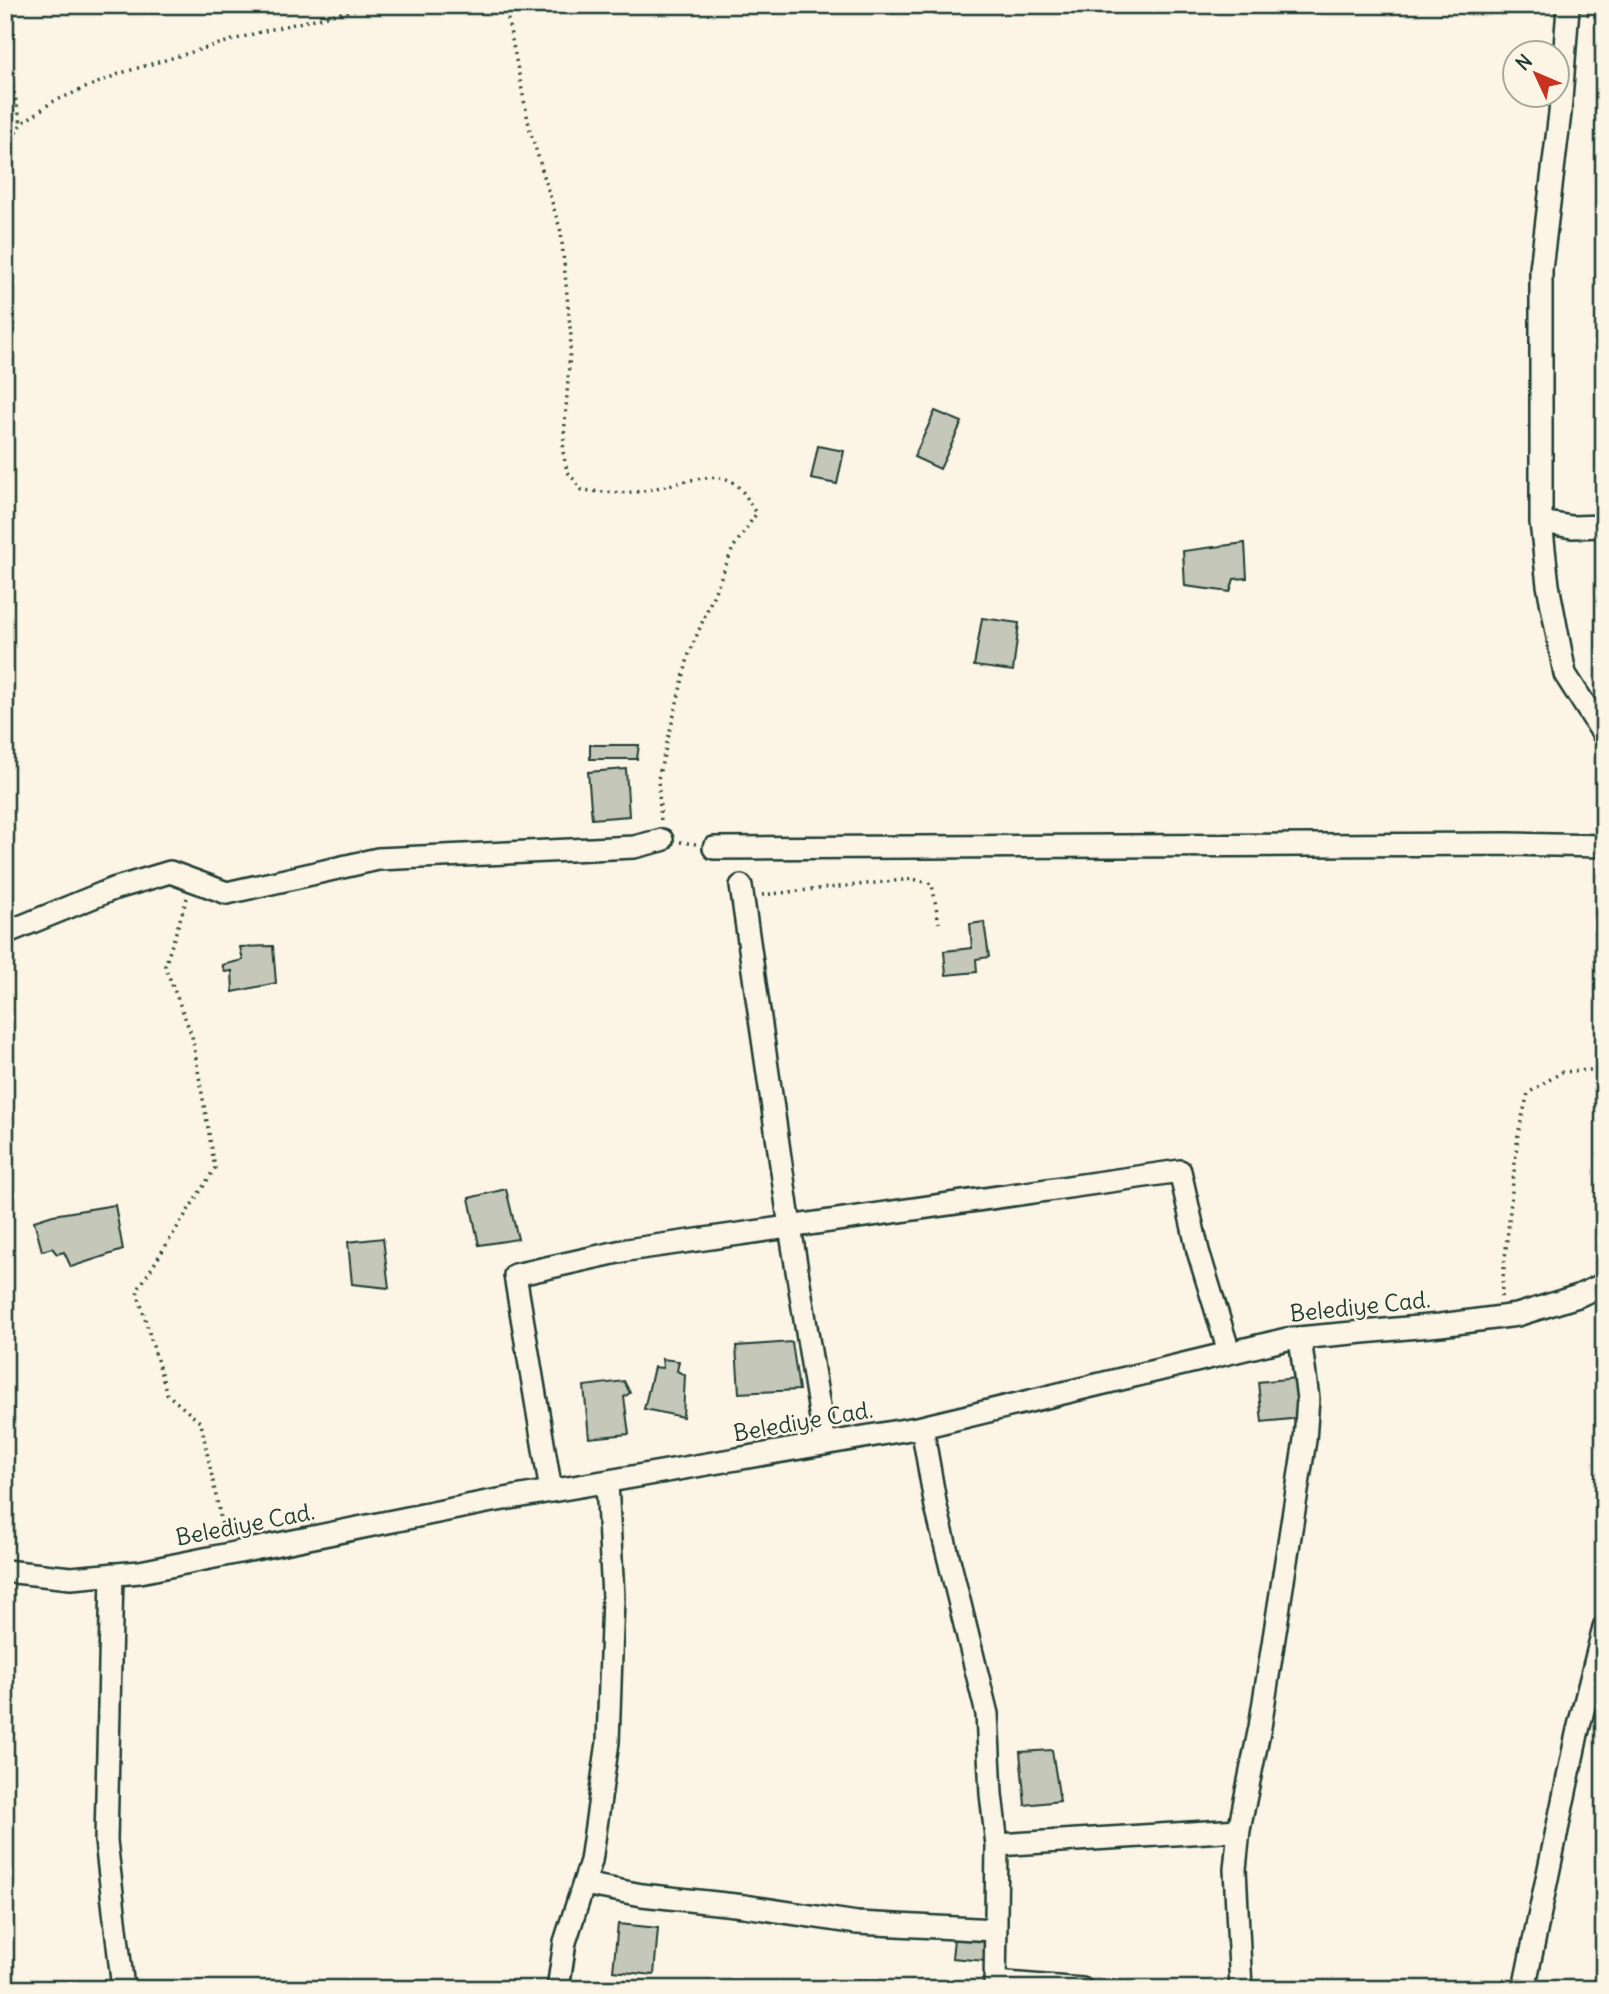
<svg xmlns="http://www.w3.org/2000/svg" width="1609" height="1994" font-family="Delius,sans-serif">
  <rect width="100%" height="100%" fill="#fcf5e5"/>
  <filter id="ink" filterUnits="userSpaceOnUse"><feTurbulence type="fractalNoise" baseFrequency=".0143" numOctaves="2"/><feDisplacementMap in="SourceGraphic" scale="14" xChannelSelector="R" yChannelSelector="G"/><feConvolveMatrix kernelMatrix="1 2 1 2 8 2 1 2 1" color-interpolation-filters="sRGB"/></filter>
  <g filter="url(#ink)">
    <path fill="#c5c7b9" stroke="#1f3d34" stroke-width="2" d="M935 411 962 422 940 469 914 457Z
      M818 446 844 451 837 484 811 479Z
      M1245 543 1247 578 1234 579 1230 592 1185 586 1183 551Z
      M982 618 1019 623 1013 671 974 666Z
      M590 745H639L637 759H590Z
      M626 769 629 816 592 819 588 772Z
      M984 922 989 957 976 959 977 972 946 975 944 951 972 948 970 924Z
      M273 946 276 983 233 992 232 971 225 972 222 965 243 960 240 947Z
      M506 1189 518 1239 479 1245 469 1198Z
      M115 1205 123 1250 71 1267 64 1252 57 1254 52 1248 42 1251 34 1221 53 1215Z
      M383 1238 389 1288 352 1284 348 1242Z
      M792 1342 799 1390 739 1393 736 1346Z
      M662 1359 679 1361 677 1371 685 1375 683 1417 644 1409 654 1367 663 1368Z
      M1296 1378 1300 1418 1262 1422 1258 1382Z
      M624 1381 630 1393 624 1397 629 1434 589 1438 584 1386Z
      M1052 1750 1060 1801 1025 1805 1020 1752Z
      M618 1924 658 1928 654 1975 613 1971Z
      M954 1939 987 1942 985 1961 952 1958Z"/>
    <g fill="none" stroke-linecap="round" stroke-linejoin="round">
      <defs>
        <path id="street" d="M1568 8 1560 113 1541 269V522L1548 585 1565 674 1604 735
          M1541 522 1572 527 1604 526
          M714 848 1508 844 1604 846
          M741 886 790 1227 825 1444
          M5 933 113 889 170 872 227 893 378 859 634 847 662 840
          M922 1427 936 1507 987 1714 991 1794 997 1845 995 1989
          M551 1491 515 1275 627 1250 1180 1171 1198 1251 1229 1352
          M5 1571 71 1578 140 1572 487 1502 922 1427 1287 1339 1440 1325 1517 1315 1578 1296 1604 1284
          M112 1574 106 1841 123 1989
          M997 1845 1239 1830
          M584 1884 642 1895 744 1906 857 1923 996 1930
          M995 1982 1082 1989
          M558 1989 565 1942 591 1861 608 1742 613 1597 607 1482
          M1241 1989 1235 1869 1239 1830 1260 1727 1305 1440 1308 1399 1300 1338
          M1524 1989 1577 1734 1604 1627"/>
      </defs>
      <use href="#street" stroke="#1f3d34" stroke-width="26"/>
      <path stroke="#1f3d34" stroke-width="3.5" stroke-dasharray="2 5" stroke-linecap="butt" d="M505 5 530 130 561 232 571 337 563 452 567 471 582 490C601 492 622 494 642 491 664 488 708 471 729 480 742 486 750 503 756 514L733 548 689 654 658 779 661 822
        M1587 14 1604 19
        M5 51 21 124
        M5 151 21 124 52 102 121 73 260 32 374 5
        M5 733 14 741
        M680 842 696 844
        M762 895 913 879 932 884 939 923
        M187 898 165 966 192 1036 215 1168 137 1291 167 1394 201 1423 224 1535
        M1501 1297 1518 1134 1528 1093 1562 1072 1604 1069"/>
      <use href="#street" stroke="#fcf5e5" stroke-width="21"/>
    </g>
  </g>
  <g text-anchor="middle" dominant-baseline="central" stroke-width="5" stroke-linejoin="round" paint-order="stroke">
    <g font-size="23" fill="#1f3d34" stroke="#fcf5e5">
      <text transform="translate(1360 1306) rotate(-6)">Belediye Cad.</text>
      <text transform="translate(803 1421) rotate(-10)">Belediye Cad.</text>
      <text transform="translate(245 1524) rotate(-11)">Belediye Cad.</text>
    </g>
  </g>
  <rect width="1609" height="1994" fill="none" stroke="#fcf5e5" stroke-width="28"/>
  <rect x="14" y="14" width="1581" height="1966" fill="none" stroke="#1f3d34" stroke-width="2.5" filter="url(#ink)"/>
  <g transform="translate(1536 74) rotate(314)"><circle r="33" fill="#fcf5e5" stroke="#a4ab9e" stroke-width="2"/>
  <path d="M0-5L12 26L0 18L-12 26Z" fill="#c8321e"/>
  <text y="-10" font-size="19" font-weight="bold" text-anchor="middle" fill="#1f3d34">N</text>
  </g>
</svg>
